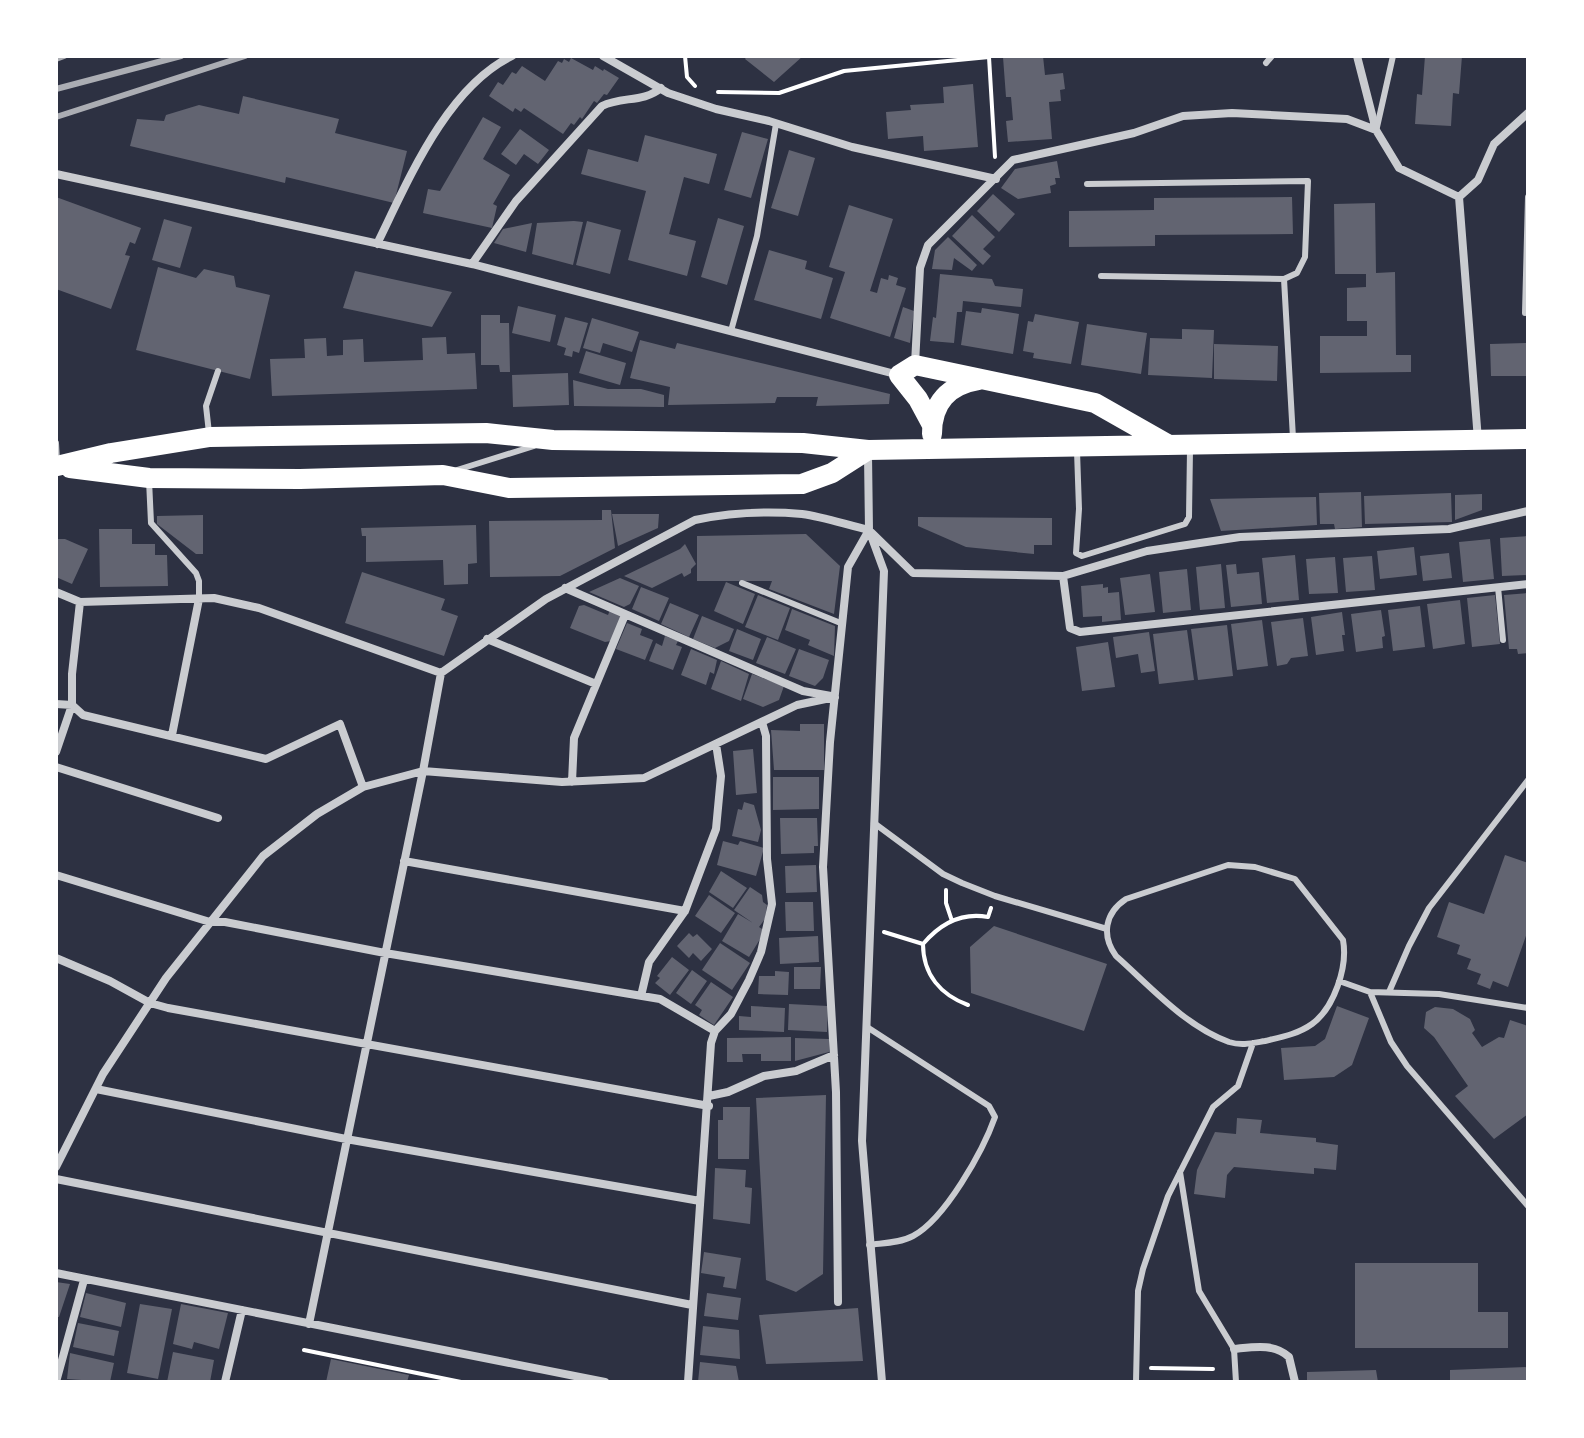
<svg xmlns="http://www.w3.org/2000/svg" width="1584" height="1438" font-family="Figtree,sans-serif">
  <rect width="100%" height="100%" fill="#2d3142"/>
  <path fill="#626471" d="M747 56H803L774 82 745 59Z
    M1043 56 1045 75 1063 73 1065 89 1060 90 1061 101 1049 102 1052 139 1008 142 1006 121 1013 120 1011 97H1006L1003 57Z
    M1425 56H1462L1459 94 1453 93 1451 126 1415 124 1417 94 1422 95Z
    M571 58 593 70 595 66 603 71 604 69 619 78 607 95 604 94 597 103 594 101 582 119 580 117 574 125 571 123 563 134 524 108 521 112 515 108 513 112 489 96 498 82 503 85 512 72 516 74 522 66 545 81 558 61 562 63 564 59 569 62Z
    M973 84 978 147 924 151 923 136 888 139 886 112 911 110 910 105 944 103 943 87Z
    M243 96 339 119 335 133 407 151 394 203 286 177 285 183 130 146 137 119 164 121 166 115 199 105 239 114Z
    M483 117 501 127 483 159 510 175 493 204 497 206 492 228 423 213 428 189 440 191Z
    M520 129 549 150 538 164 524 154 516 165 501 154Z
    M742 132 768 139 751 198 724 190Z
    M645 135 717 154 709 184 684 177 669 234 696 241 687 276 628 260 646 191 581 174 588 149 638 162Z
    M789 150 815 158 798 216 771 208Z
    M1057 161 1060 178H1055L1056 184 1050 186 1051 193 1018 199 1001 188 1015 169Z
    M993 194 1015 214 999 232 977 211Z
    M56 197 141 228 135 244 130 242 125 255 130 256 111 309 56 289Z
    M1292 197 1293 234 1155 235V246L1069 247V211L1154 210V198Z
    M1375 203 1376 273 1395 272 1396 355H1411V372L1320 373V336H1367V321H1347V288L1366 287V274H1335L1334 204Z
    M849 205 893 219 870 291 877 293 881 278 888 280 889 275 898 278 896 285 906 288 890 337 830 318 845 272 829 267Z
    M972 215 995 237 983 249 991 256 983 265 952 236Z
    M718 218 744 226 727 285 701 277Z
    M164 219 192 227 180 268 152 260Z
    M574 221 583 222 573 265 532 254 537 223Z
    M587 221 621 230 610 274 576 265Z
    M532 223 526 252 494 243 503 229Z
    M948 237 977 265 972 271 954 258 952 270 932 269 935 250Z
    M769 250 807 261 805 269 833 278 821 319 754 300Z
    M158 267 196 278 204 269 234 276 236 287 270 295 250 379 136 350Z
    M355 271 452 292 432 327 343 308Z
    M940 274 992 279 995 286 1023 289 1021 307 963 301 962 312H957L954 343 930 341 933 317 936 318Z
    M518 306 556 315 550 342 512 333Z
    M903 307 914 311 910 343 894 338Z
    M982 308 1019 314 1013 354 961 345 966 311 981 313Z
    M1035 314 1079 322 1071 364 1033 358 1034 353 1023 351 1028 321 1033 322Z
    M481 315H500V323H509L510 372H500L499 365H481Z
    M565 317 588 323 579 353 573 351 572 357 564 355 566 348 557 345Z
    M592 318 639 332 632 352 603 343 600 353 583 348Z
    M1087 324 1147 333 1141 374 1081 365Z
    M1182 329 1214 330 1212 378 1148 375 1150 338 1182 339Z
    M446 337 447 354 475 353 477 389 272 396 270 359 305 358 304 339 326 338 327 356 343 355V340L363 339 364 362 423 360 422 338Z
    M640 340 675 349 677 343 890 394 889 404 816 406 818 397H777L775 403 668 405 670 387 630 378Z
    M1528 343V376H1491L1490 344Z
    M1214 344 1278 346 1277 381 1214 379Z
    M586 351 626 363 620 385 579 373Z
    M568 373 569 405 513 407 512 375Z
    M573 380 608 389H641L664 395V407L574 406Z
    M1361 492 1362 527 1335 529 1334 524H1320L1319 493Z
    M1451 493 1452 522 1365 524 1364 496Z
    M1482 494V510L1455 520V495Z
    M1316 497 1317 525 1221 531 1210 499Z
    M602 510H611L615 548 560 576 490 577 489 521 602 520Z
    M612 514H659L658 528 618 546Z
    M203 515V554H196L157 524V516Z
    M918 517 1052 518V545H1034V554L966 547 918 526Z
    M476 525 477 563 468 564V584L444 585 443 560 366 562V536H362L361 528Z
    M99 529H132V544H155V555H167L168 586 100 587Z
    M806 534 840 566 834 614 769 589 772 581H697V536Z
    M1528 536V575L1502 576 1500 538Z
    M56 539H65L88 549 72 584 56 577Z
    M1490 539 1494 579 1463 582 1459 542Z
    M685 544 696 564 691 569V573L684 577 682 573 652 588 624 576 680 549Z
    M1414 547 1417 575 1380 579 1377 551Z
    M1449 553 1452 578 1423 581 1420 556Z
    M1295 555 1299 600 1267 603 1262 558Z
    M1372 556 1375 590 1346 592 1343 558Z
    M1335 557 1338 593 1309 594 1306 559Z
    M1221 564 1225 608 1200 610 1196 567Z
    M1236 564 1237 574 1259 572 1262 604 1231 607 1226 565Z
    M1187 569 1191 610 1163 613 1159 572Z
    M362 572 445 599 441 610 458 616 444 656 345 623Z
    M1150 574 1155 612 1125 615 1120 578Z
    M620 578 639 586 630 604 624 607 589 592Z
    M726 582 755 594 743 624 714 611Z
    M1103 584V588L1108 587V593L1119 592 1121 620 1102 622V616L1083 617 1081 586Z
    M641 587 669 598 659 621 632 609Z
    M1528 593V653L1518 654 1517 649H1509L1504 595Z
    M758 595 790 608 778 640 745 627Z
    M1495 595 1500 644 1472 647 1467 598Z
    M1460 600 1465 644 1433 649 1427 604Z
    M670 603 699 615 689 637 661 624Z
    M584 605 608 615 610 610 622 616 611 641 605 642 570 628 579 606Z
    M1420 606 1425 647 1393 651 1388 610Z
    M792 609 835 626 834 656 808 645 810 640 785 630Z
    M1381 610 1385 636 1382 637 1383 648 1356 652 1351 614Z
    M1342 612 1345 635H1342L1344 651 1316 655 1311 617Z
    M702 616 734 629 729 641 715 648 693 639Z
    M1303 618 1308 656 1291 658 1287 664 1277 666 1271 622Z
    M1262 620 1268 666 1237 670 1231 624Z
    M627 623 642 629 640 635 653 640 645 660 616 649Z
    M1227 625 1233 676 1198 680 1191 629Z
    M737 629 761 639 753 660 729 651Z
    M1187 630 1194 680 1159 684 1153 634Z
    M1149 632 1155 671 1141 673 1138 654 1116 658 1113 637Z
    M665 636 678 641 676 645 682 647 673 670 649 661 656 643 662 646Z
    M767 637 796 649 785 674 756 663Z
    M1108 642 1115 687 1082 691 1076 647Z
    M691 649 717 660 714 674 710 672 706 685 681 675Z
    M799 649 829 660 823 678 815 686 789 676Z
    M721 661 749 674 741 701 711 689Z
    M752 674 784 686 779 700 763 707 743 699Z
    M800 724H824V770H774L771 730 800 731Z
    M753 749 757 793 736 795 733 751Z
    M773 777H819V809L773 810Z
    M744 802 754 805 761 830 758 842 732 836 738 809 742 810Z
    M780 818H817L818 846H814V853L781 854Z
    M723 841 738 845 740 841 764 848 756 876 717 865Z
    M1505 855 1528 863V930L1508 987 1493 981 1490 989 1477 984 1481 974 1467 969 1471 959 1457 954 1460 945 1437 937 1449 902 1484 914Z
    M816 865 817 892 786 893 785 866Z
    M721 871 747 888 733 908 709 892Z
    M750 887 762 895 763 902 767 905 765 919 759 927 765 931 749 957 722 941 738 914 753 923 734 910Z
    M709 895 735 913 721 933 695 916Z
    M785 902H813L814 931H786Z
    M994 926 1107 964 1084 1031 971 993 970 947Z
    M689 933 693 937 697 934 712 949 701 961 693 953 689 958 677 946Z
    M818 936 819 962 780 964 779 938Z
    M720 943 750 963 732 990 702 970Z
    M672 957 689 970 670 995 655 983 660 978 657 976Z
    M794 967H821L820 989H794Z
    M692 970 707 981 691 1004 676 993Z
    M775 971 789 972 788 995 758 994 759 976H775Z
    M711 982 733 997 714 1025 699 1015 702 1010 695 1005Z
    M789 1004 828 1006 827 1032 788 1030Z
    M751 1006 785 1008 784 1032 739 1030V1016L751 1017Z
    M1337 1006 1369 1018 1352 1065 1334 1077 1284 1080 1281 1048 1315 1046 1325 1039Z
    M1435 1007 1453 1009 1470 1019 1475 1030 1472 1033 1482 1047 1499 1037 1504 1038 1510 1020 1528 1026V1114L1494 1139 1455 1096 1468 1086 1434 1037 1424 1028 1426 1012Z
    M791 1037V1061H761V1054H742L743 1062H727V1038Z
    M795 1038 829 1039V1052L795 1061Z
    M826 1095 823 1274 796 1292 766 1280 756 1098Z
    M723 1107H750L749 1159H718V1120H723Z
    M1237 1118 1262 1120 1260 1133 1316 1138V1142L1338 1145 1336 1170 1314 1168V1174L1234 1167 1227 1175 1225 1198 1194 1194 1197 1170 1215 1132 1236 1134Z
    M715 1168 746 1170 745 1187 752 1188 750 1224 713 1219Z
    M704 1252 741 1258 736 1289 723 1287 725 1277 701 1273Z
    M1355 1263H1478V1312H1508V1348H1355Z
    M56 1282 70 1284 59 1317H56Z
    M86 1293 126 1303 121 1327 80 1317Z
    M707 1293 741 1298 738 1320 704 1316Z
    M140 1304 172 1309 158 1379 127 1373Z
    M181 1304 228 1313 219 1349 194 1342 192 1349 173 1344Z
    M858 1308 863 1361 766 1364 759 1315Z
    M78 1323 119 1331 114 1356 73 1347Z
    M703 1326 739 1330 740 1359 700 1355Z
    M173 1352 214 1360 210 1382H167Z
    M70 1353 114 1363 110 1382 67 1379Z
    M331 1359 409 1375 407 1382H326Z
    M700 1362 736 1366 739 1382H698Z
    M1528 1367V1382H1450V1370Z
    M1376 1370 1378 1382H1307V1372Z"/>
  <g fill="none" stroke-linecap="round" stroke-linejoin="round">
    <path stroke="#fff" stroke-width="4" d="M685 56 687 77 695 86
      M718 92 779 93 844 71 989 57 995 157
      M946 890V903L952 921
      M884 932 923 944C940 924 961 912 988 917L991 908
      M923 944C923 975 941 995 968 1005
      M304 1350 461 1382
      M1151 1368 1213 1369"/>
    <path stroke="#caccd0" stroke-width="6" d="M1266 63 1272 56
      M1377 127 1393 56
      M1087 184 1308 181 1305 257 1297 273 1284 279 1293 438
      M1101 276 1284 279
      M1525 313 1528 197
      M731 331 757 236 776 124
      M209 433 206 406 218 371
      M56 443 57 462
      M1077 451 1079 509 1076 553 1082 556 1185 524 1189 517 1190 450
      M457 470 534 446
      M149 480 151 523 196 573 199 581V599
      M742 583 843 624
      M1498 587 1503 640
      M874 823 943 874 962 883 995 896 1107 929
      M1228 865 1255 867 1295 879 1343 940C1348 967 1334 1008 1312 1024 1298 1034 1282 1037 1265 1041 1253 1043 1242 1046 1229 1042 1185 1026 1150 986 1116 956 1101 935 1105 913 1126 899Z
      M1339 981 1370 992 1391 1042 1407 1066 1528 1206
      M1370 992 1439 994 1528 1008
      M1389 992 1409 946 1429 908 1528 780
      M867 1027 989 1106 995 1117C983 1151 945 1219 913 1236 900 1243 883 1243 869 1245
      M1180 1172 1199 1291 1234 1349 1236 1382
      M1136 1382 1138 1291 1143 1269 1168 1196 1213 1107 1238 1086 1253 1043"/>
    <path stroke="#caccd0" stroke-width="8" d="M603 56 668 93 716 109 769 121 852 147 996 179
      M1357 56 1376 130 1399 168 1459 197
      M56 174 472 264 899 375
      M1459 197 1478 440
      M1459 197 1478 180 1494 144 1528 113
      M377 244C408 181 446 88 512 56
      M472 264 516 201 602 106C622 96 643 103 661 88
      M915 364 920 268 928 245 1013 160 1134 133 1183 116 1232 113 1347 119 1376 130
      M868 455 869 530 884 571 862 1141 882 1382
      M872 533 913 573 1063 576 1147 551 1240 537 1449 529 1528 511
      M1063 576 1070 628 1080 632 1528 584
      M565 588 803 691 831 696
      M56 592 80 602 214 598 259 608 441 673
      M487 639 596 684
      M56 704 72 705 83 715 266 759 340 724 363 787
      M172 735 199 599
      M56 752 72 705V674L80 602
      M56 767 218 818
      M572 782 574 738 625 615
      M404 861 685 911
      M56 875 210 922H225L385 953 660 999 715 1031
      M56 958 110 981 150 1003 168 1008 709 1106
      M641 996 649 962 685 911 716 829 721 776 716 744
      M96 1089 346 1139 700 1201
      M709 1096 728 1092 764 1076 796 1071 834 1055
      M56 1167 103 1074 166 978 263 856 317 814 363 787 423 771 562 782 644 778 797 705 835 697
      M56 1179 692 1305
      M56 1273 605 1382
      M838 1302 836 1092 823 867 830 742 848 567 869 530
      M309 1324 423 771 441 673 546 599 695 520C729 513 767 511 802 514 824 517 847 525 869 530
      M1234 1349C1254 1347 1274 1343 1289 1357L1295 1382
      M56 1382 84 1280
      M225 1382 242 1310
      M688 1382 711 1043 715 1031 731 1014 749 980 761 952 772 904 767 859 766 736 762 722"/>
    <path stroke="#fff" stroke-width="20" d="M932 425 918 399 899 375 915 365 1095 403 1169 445
      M932 434C932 402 949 385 979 380
      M57 466 111 453 210 437 486 433 553 440 803 443 868 450 1528 439
      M70 468 149 478 300 479 443 475 509 488 802 484 832 473 868 450"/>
    <path stroke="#abadb3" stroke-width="6" d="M56 59 64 56
      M56 89 181 56
      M56 117 245 56"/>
  </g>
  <rect width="1584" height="1438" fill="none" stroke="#ffffff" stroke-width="116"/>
</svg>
